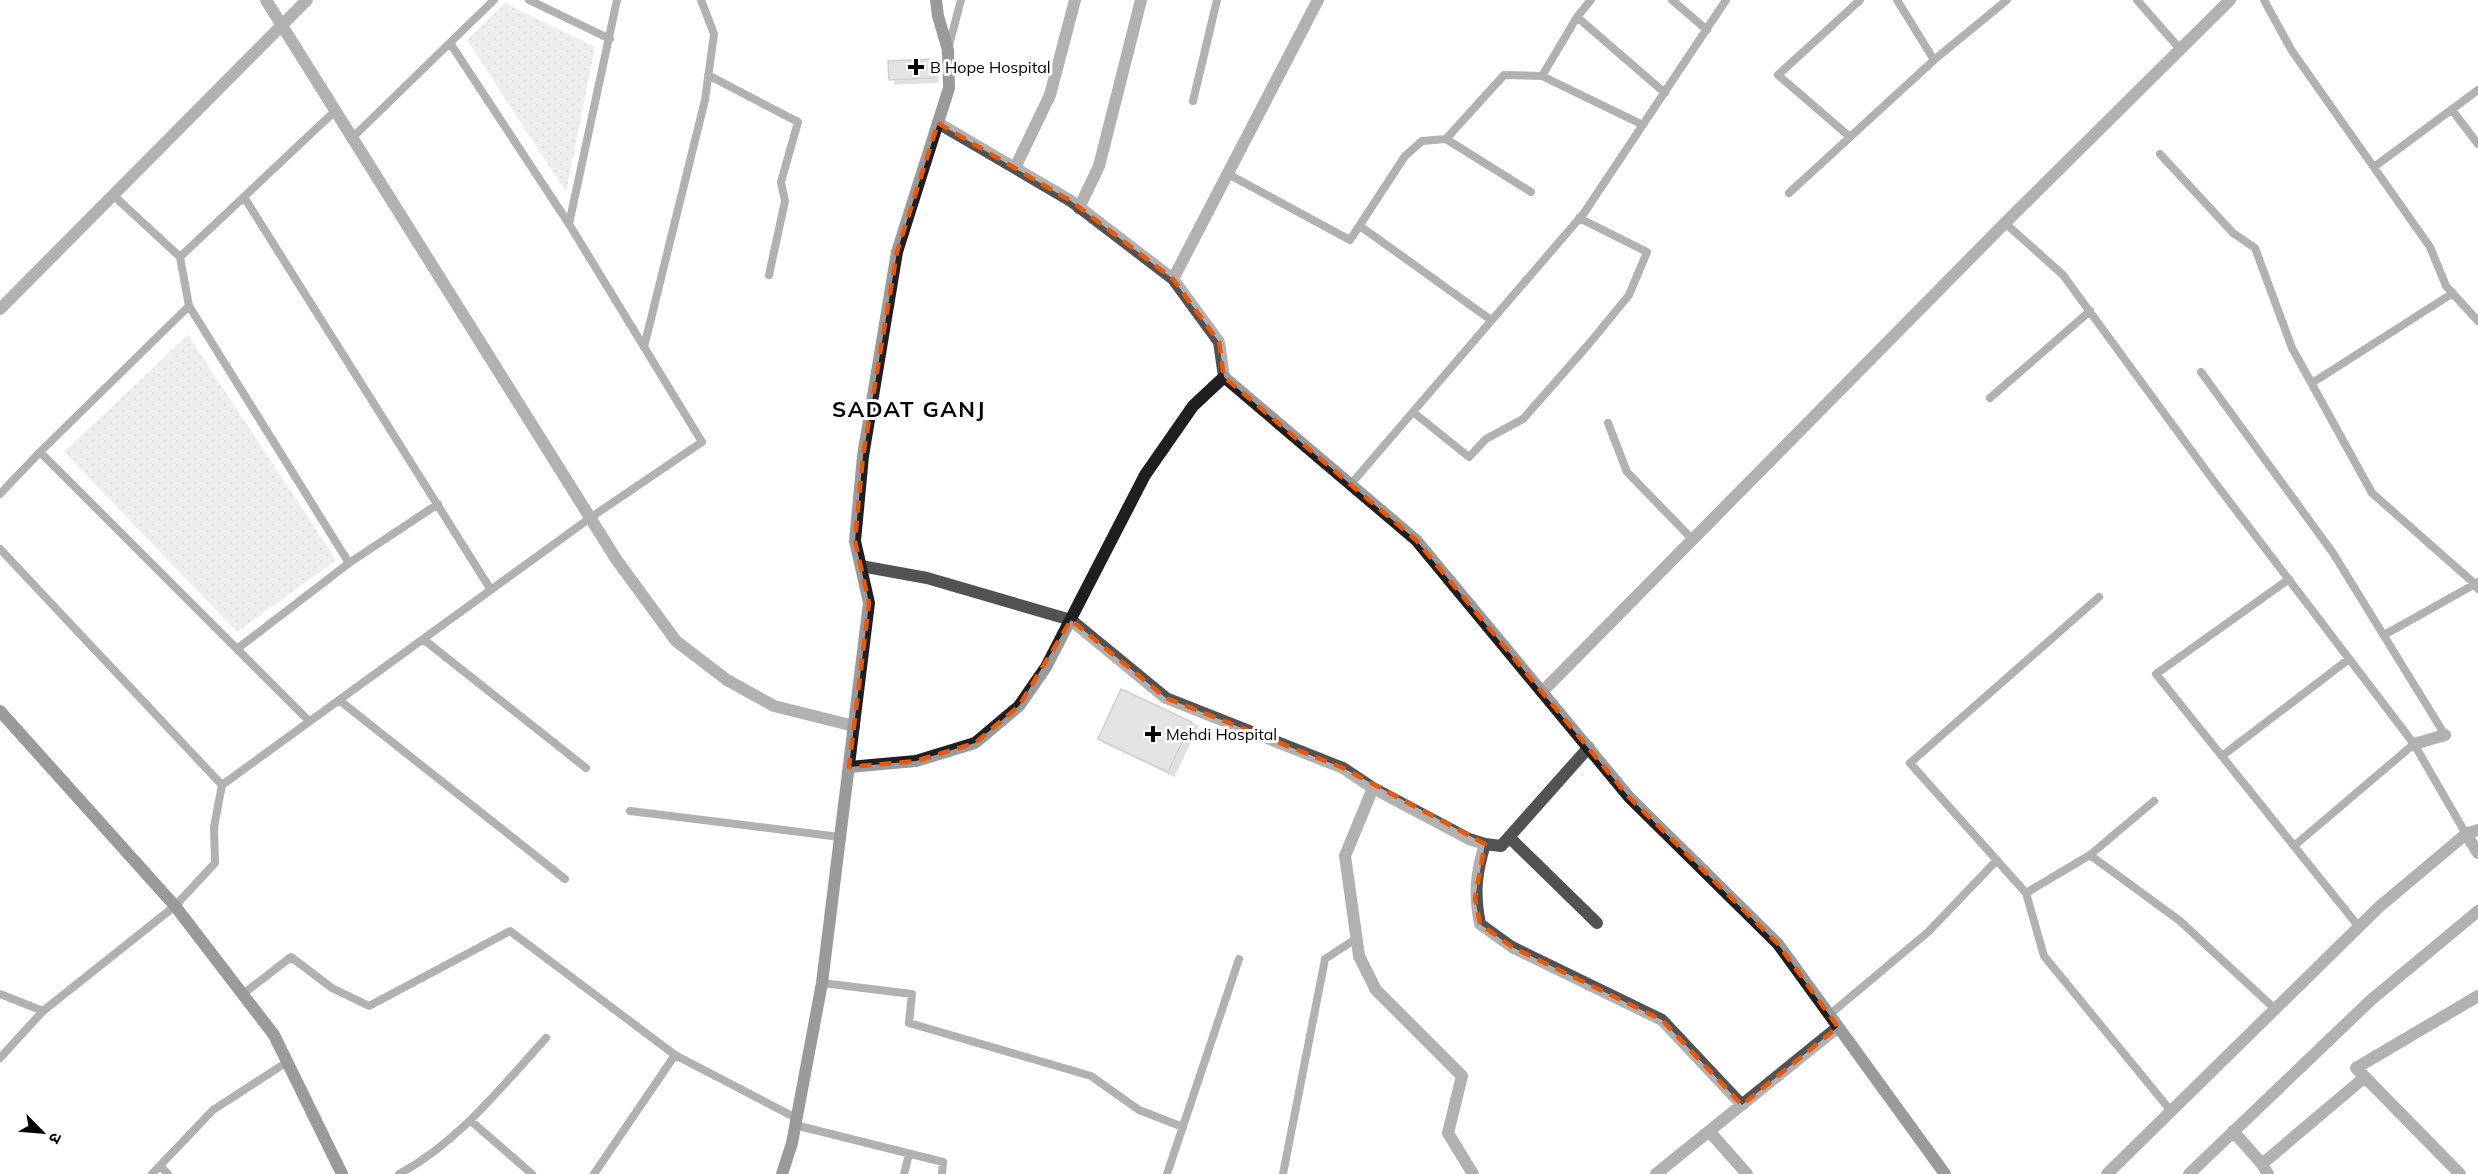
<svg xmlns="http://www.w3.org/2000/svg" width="2478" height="1174" font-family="Mulish,'Noto Sans Devanagari',sans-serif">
  <defs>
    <pattern id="park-dots" width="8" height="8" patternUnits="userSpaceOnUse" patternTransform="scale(1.5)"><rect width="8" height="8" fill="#d9d9d9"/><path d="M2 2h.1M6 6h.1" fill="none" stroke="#b8b8b8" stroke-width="1.8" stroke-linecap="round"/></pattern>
    <filter id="shadow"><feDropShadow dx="6" dy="4" stdDeviation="0" flood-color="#0004"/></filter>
  </defs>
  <rect width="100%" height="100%" fill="#fff"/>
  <path fill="url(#park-dots)" d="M505 3 595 47 566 192 467 40Z
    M188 335 336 560 237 632 64 452Z"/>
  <path fill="#c2c2c2" stroke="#969696" stroke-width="1.5" filter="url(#shadow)" d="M931 59 932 78 889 80 888 61Z
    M1121 689 1192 722 1168 772 1098 739Z"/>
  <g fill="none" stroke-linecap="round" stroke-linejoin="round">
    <path stroke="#525252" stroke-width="8" d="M529 0 610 39
      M1672 0 1707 30
      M1897 0 1934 60
      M2137 0 2180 49
      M2264 0 2292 51 2430 247 2446 286 2478 321
      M1577 17 1665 93
      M948 49 961 0
      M708 75 798 122 781 182 785 201 769 275
      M1542 76 1577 17 1591 0
      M1193 101 1217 0
      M2452 110 2478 144
      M1850 137 1778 75 1860 0
      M352 138 494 0
      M1446 139 1531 192
      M2160 154 2233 233 2255 248 2292 348 2372 493 2475 584 2478 582
      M2374 167 2478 90
      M1228 174 1350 240 1405 156 1422 141 1446 139 1504 75 1542 76 1643 125
      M1789 193 1934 60 2007 0
      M113 195 180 257 189 306 349 563
      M244 197 491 590
      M2005 223 2063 275 2213 480 2414 744 2466 834
      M569 224 617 0
      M1360 226 1491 320
      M180 257 335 111
      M644 347 705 100 714 34 701 0
      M2201 372 2333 553 2445 735
      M2312 383 2453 293
      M1990 398 2090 311
      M1413 412 1469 457 1486 439 1523 419 1588 345 1629 295 1647 252 1579 218
      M1608 423 1627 472 1693 540
      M40 452 309 721
      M1351 484 1584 213 1726 0
      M0 494 40 452 189 306
      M0 549 222 785
      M2289 579 2156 674 2359 927
      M2099 597 1910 763 2026 893 2044 956 2171 1111
      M2384 635 2475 584 2478 589
      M423 639 586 768
      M237 649 349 563 438 504
      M339 700 565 879
      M2222 756 2349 659
      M630 811 840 837
      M2294 846 2414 744
      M2090 855 2180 921 2275 1009
      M2026 893 2090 855 2154 801
      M822 983 912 994 909 1023 1091 1076 1139 1110 1183 1127
      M0 994 43 1011
      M243 994 291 957 332 988 369 1006 510 931 675 1055 796 1118
      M1829 1015 1928 932 1997 860
      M0 1058 43 1011 175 906 215 863 214 827 222 785 590 518 702 442 569 224 450 43
      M471 1121 532 1174
      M795 1125 943 1162 942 1174
      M160 1166 168 1174
      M152 1174 213 1110 287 1062
      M399 1174C459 1142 501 1087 546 1038
      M594 1174 675 1055
      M904 1174 909 1154
      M1167 1174 1239 959
      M1283 1174 1325 959 1357 938"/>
    <path stroke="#525252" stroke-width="12" d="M266 0 616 559 676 641 727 680 774 706 854 726
      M938 123 1071 201 1173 279 1219 342 1224 377
      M1015 168 1050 95 1075 0
      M1079 208 1099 166 1141 0
      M1173 279 1318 0
      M0 309 307 0
      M861 566 927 578 1071 620 1166 698 1343 768 1373 788 1469 839 1485 844 1501 846 1589 747
      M1542 692 2005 223 2230 0
      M2414 744 2445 735
      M1373 788 1345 856 1359 956 1376 990 1462 1076 1448 1133 1473 1174
      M2466 834 2478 853
      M1509 837 1597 923
      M1485 844C1476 874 1474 893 1480 924L1512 947 1662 1020 1742 1105
      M1709 1131 1747 1174
      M2233 1131 2262 1164 2268 1174
      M2262 1164 2365 1077
      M1656 1174 1838 1027
      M2107 1174 2379 907 2466 834 2478 830
      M2189 1174 2371 1000 2478 911
      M2460 1174 2356 1068 2478 996"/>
    <path stroke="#1f1f1f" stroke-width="12" d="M0 711 175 906 274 1035 342 1174
      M849 767 916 761 975 743 1019 706 1046 667 1145 475 1193 406 1224 377 1416 540 1629 797 1778 944 1945 1174
      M782 1174 792 1143 822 983 869 603 855 541 863 456 897 252 949 88 948 50 938 16 936 0"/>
  </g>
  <path d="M0 0H2478V1174H0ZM938 123 1071 201 1173 279 1219 342 1224 377 1416 540 1629 797 1778 944 1838 1027 1742 1105 1662 1020 1512 947 1480 924 1475 898 1485 844 1343 768 1166 698 1071 620 1019 706 975 743 916 761 849 767 869 603 855 541 863 456 897 252Z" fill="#fff" fill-opacity=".55" fill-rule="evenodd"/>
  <path fill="none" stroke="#e8590c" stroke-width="4.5" stroke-dasharray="12 8" stroke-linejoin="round" d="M938 123 1071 201 1173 279 1219 342 1224 377 1416 540 1629 797 1778 944 1838 1027 1742 1105 1662 1020 1512 947 1480 924 1475 898 1485 844 1343 768 1166 698 1071 620 1019 706 975 743 916 761 849 767 869 603 855 541 863 456 897 252Z"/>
  <g fill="#000" stroke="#fff" stroke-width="2">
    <path d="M913 58h6v6h6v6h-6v6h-6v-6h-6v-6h6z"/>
    <path d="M1150 725h6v6h6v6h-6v6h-6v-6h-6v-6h6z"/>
  </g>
  <g text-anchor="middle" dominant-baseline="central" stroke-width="6" stroke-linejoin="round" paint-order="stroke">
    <g font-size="16" fill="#000" stroke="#fff" text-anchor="start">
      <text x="930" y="67">B Hope Hospital</text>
      <text x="1166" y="734">Mehdi Hospital</text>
    </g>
    <g font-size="22" font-weight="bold" letter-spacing="1.5" fill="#000" stroke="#fff">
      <text x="909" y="409">SADAT GANJ</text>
    </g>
  </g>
  <g transform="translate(42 1132) rotate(115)" stroke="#ffffff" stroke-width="4.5" paint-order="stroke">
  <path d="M0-4.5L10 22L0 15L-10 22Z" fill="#000000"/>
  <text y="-9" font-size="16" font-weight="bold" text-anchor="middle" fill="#000000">उ</text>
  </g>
</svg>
